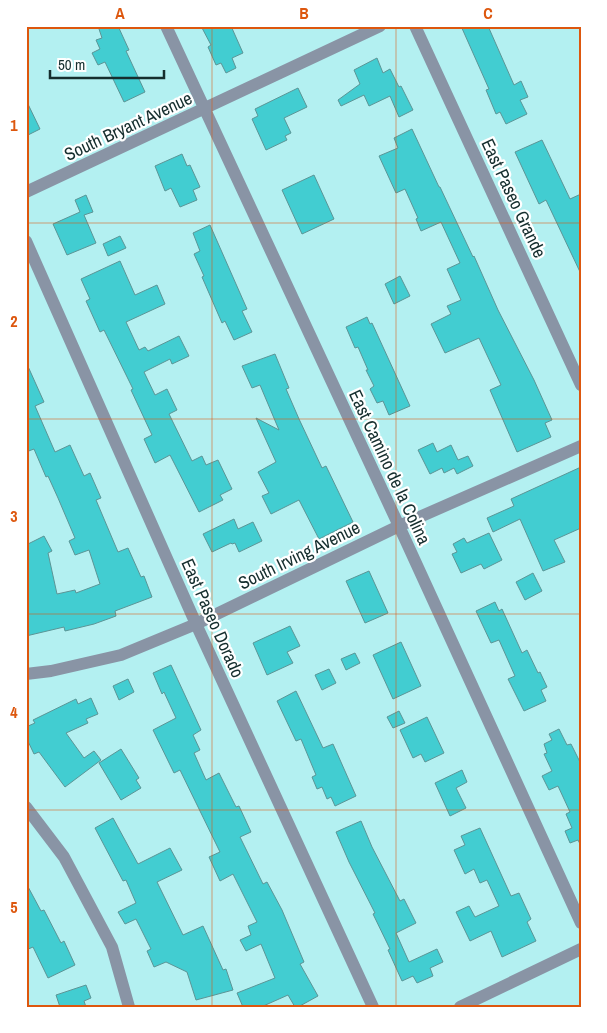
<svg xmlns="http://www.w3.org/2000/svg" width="607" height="1033" font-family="'Archivo Narrow',sans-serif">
  <rect width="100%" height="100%" fill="#b3f0f1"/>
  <path fill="#42cdd1" stroke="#5b9596" d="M98 26H118L129 50 126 51 145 92 124 102 105 62 98 65 92 53 100 49 96 40 102 38Z
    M201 26H231L243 53 232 58 236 68 226 73 221 63 216 65 208 47 211 45Z
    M461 26H488L514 85 521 81 528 97 520 100 527 114 506 124 500 112 496 114 486 90 489 89Z
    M377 58 383 73 390 69 399 87 401 86 413 110 399 117 390 96 369 106 364 95 341 106 338 100 360 84 354 70Z
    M298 88 307 107 284 118 291 133 285 136 287 140 266 150 252 119 258 116 255 109Z
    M26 100 40 129 26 136Z
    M412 129 439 187H440L473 257 474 256 498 310 534 380 552 420 545 423 551 437 517 452 490 390 501 385 479 338 445 353 431 324 451 314 447 306 461 300 447 269 460 263 441 222 421 231 416 219 418 218 405 189 396 193 379 156 398 148 394 138Z
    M542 140 570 199 581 194V274L546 200 539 204 515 152Z
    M182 154 187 166 190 165 200 187 193 190 197 200 180 207 171 188 165 191 155 166Z
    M314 175 334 219 302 234 282 190Z
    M86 195 93 212 84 215 96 243 67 255 53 224 80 212 75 200Z
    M210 225 247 309 242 311 252 332 234 340 225 321 222 323 202 277 204 276 194 254 200 251 193 233Z
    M120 236 126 248 108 256 103 244Z
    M120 261 135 295 157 285 165 304 126 322 139 350 145 347 148 351 179 336 189 356 172 364 170 359 144 372 155 395 167 389 177 410 169 414 192 461 202 456 206 465 218 460 232 489 220 495 223 500 199 512 170 455 155 463 144 439 152 435 131 390 133 389 104 330 100 332 86 301 90 299 81 279Z
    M400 276 410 296 394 304 385 284Z
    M367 317 370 324 372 323 410 406 389 415 383 401 377 403 370 389 374 386 366 370H368L358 347 355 348 346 327Z
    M275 354 289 388 286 389 299 419 322 468 326 466 353 522 319 539 299 500 271 514 262 496 269 493 258 472 276 462 256 418 279 430 260 385 252 388 242 366Z
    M26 362 44 402 35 406 55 452 70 445 84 476 90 473 101 498 96 500 118 552 128 548 141 577 144 576 152 597 115 611 116 616 94 624 65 631 64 627 26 636V545L44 536 52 551 48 553 57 594 75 590 76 593 100 584 89 550 75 555 69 541 75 538 58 498 48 476 46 477 34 449 26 452Z
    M433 443 437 452 451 445 458 460 468 456 473 466 457 474 454 468 444 473 442 468 430 474 418 450Z
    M581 467V528L554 540 565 562 543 571 520 519 493 532 487 518 514 506 511 499Z
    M234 519 238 529 253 522 262 541 239 552 235 543 232 544 231 543 212 552 203 534Z
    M489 533 502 560 484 569 481 564 461 573 452 554 457 552 453 544 464 538 467 543Z
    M369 571 388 613 365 623 346 581Z
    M533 573 542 591 525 600 516 582Z
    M495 602 499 611 502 609 522 653 527 650 538 673 540 672 547 687 541 690 546 701 524 711 508 679 515 676 499 640 491 643 476 611Z
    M290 626 300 646 287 652 293 663 267 675 253 643Z
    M401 642 421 686 393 699 373 655Z
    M355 653 360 663 346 670 341 659Z
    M171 665 201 730 193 735 200 750 194 753 206 780 219 773 236 807 239 806 251 832 240 837 263 884 267 882 282 910 304 962 300 964 318 996 298 1007H295L288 995 261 1007H243L237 993 275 978 261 944 246 951 240 940 251 935 248 926 257 922 233 874 220 881 209 857 220 852 180 770 174 773 153 730 176 718 164 692 162 694 153 673Z
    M329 669 336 683 322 690 315 675Z
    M128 679 134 692 119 700 113 686Z
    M296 691 323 748 333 744 356 796 335 806 331 797 327 799 322 787 317 789 312 777 316 775 301 739 296 741 277 701Z
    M91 698 98 714 86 719 88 723 66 733 84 758 94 751 101 760 65 787 39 752 34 754 26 737V727L35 723 33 720 76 699 78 704Z
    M399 711 405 723 393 728 387 717Z
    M427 717 444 753 425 762 421 754 413 758 400 730Z
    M559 729 567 745 571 744 581 764V846L578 840 570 843 565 831 572 828 566 814 570 812 558 786 549 790 542 776 552 771 544 754 547 753 544 744 552 740 549 734Z
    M121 749 139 778 136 780 141 788 121 800 99 763Z
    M462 770 467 782 456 788 466 808 450 816 435 783Z
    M113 818 138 864 170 848 182 870 157 882 183 935 203 926 223 970 226 969 233 990 196 1000 187 972 166 962 154 967 147 951 151 949 136 919 125 924 118 912 136 903 126 880 123 881 95 828Z
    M361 821 372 847 400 901 404 899 416 923 396 933 409 962 437 949 443 962 430 968 433 976 417 983 413 976 402 981 388 950 390 949 373 914 375 913 349 862 336 832Z
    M480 828 511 896 519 893 531 919 527 922 536 941 502 957 491 931 470 941 456 912 469 906 475 917 499 906 487 880 480 883 474 869 465 874 454 850 465 845 461 836Z
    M26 883 41 911 44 910 61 943 64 941 75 965 48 978 33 947 26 950Z
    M86 985 91 998 84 1001 86 1007H60L56 995Z"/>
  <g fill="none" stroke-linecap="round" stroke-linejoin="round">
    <path stroke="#8994a5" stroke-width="12" d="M166 26 399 526 581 923
      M415 26 581 385
      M26 192 380 26
      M26 241 196 624 373 1007
      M26 674 51 671 121 655 196 624 399 526 581 446
      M26 807 64 857 112 947 129 1007
      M460 1007 581 949"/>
  </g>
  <path fill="none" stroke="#dd570e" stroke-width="1" stroke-opacity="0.55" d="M212 26V1007M396 26V1007M26 223H581M26 419H581M26 614H581M26 810H581"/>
  <g text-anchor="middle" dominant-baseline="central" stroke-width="4.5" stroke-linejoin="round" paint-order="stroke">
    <g font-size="18" fill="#152e2e" stroke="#fff">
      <text transform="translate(128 126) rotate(-25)">South Bryant Avenue</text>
      <text transform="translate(514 198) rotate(65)">East Paseo Grande</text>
      <text transform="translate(390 467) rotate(65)">East Camino de la Colina</text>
      <text transform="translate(299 555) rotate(-26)">South Irving Avenue</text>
      <text transform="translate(213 618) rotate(66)">East Paseo Dorado</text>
    </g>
  </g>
  <rect width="607" height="1033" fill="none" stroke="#ffffff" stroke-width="55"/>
  <path d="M50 70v8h114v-8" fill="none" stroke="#152e2e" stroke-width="2.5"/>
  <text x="58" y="70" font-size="15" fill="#152e2e" stroke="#ffffff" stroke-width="4" paint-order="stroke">50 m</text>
  <rect x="28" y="28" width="552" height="978" fill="none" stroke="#dd570e" stroke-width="2"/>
  <g font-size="16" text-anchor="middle" font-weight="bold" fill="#dd570e">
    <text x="120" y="19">A</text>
    <text x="304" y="19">B</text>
    <text x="488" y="19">C</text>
    <text x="14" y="131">1</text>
    <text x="14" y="327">2</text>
    <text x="14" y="522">3</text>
    <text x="14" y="718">4</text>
    <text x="14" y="913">5</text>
  </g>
</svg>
